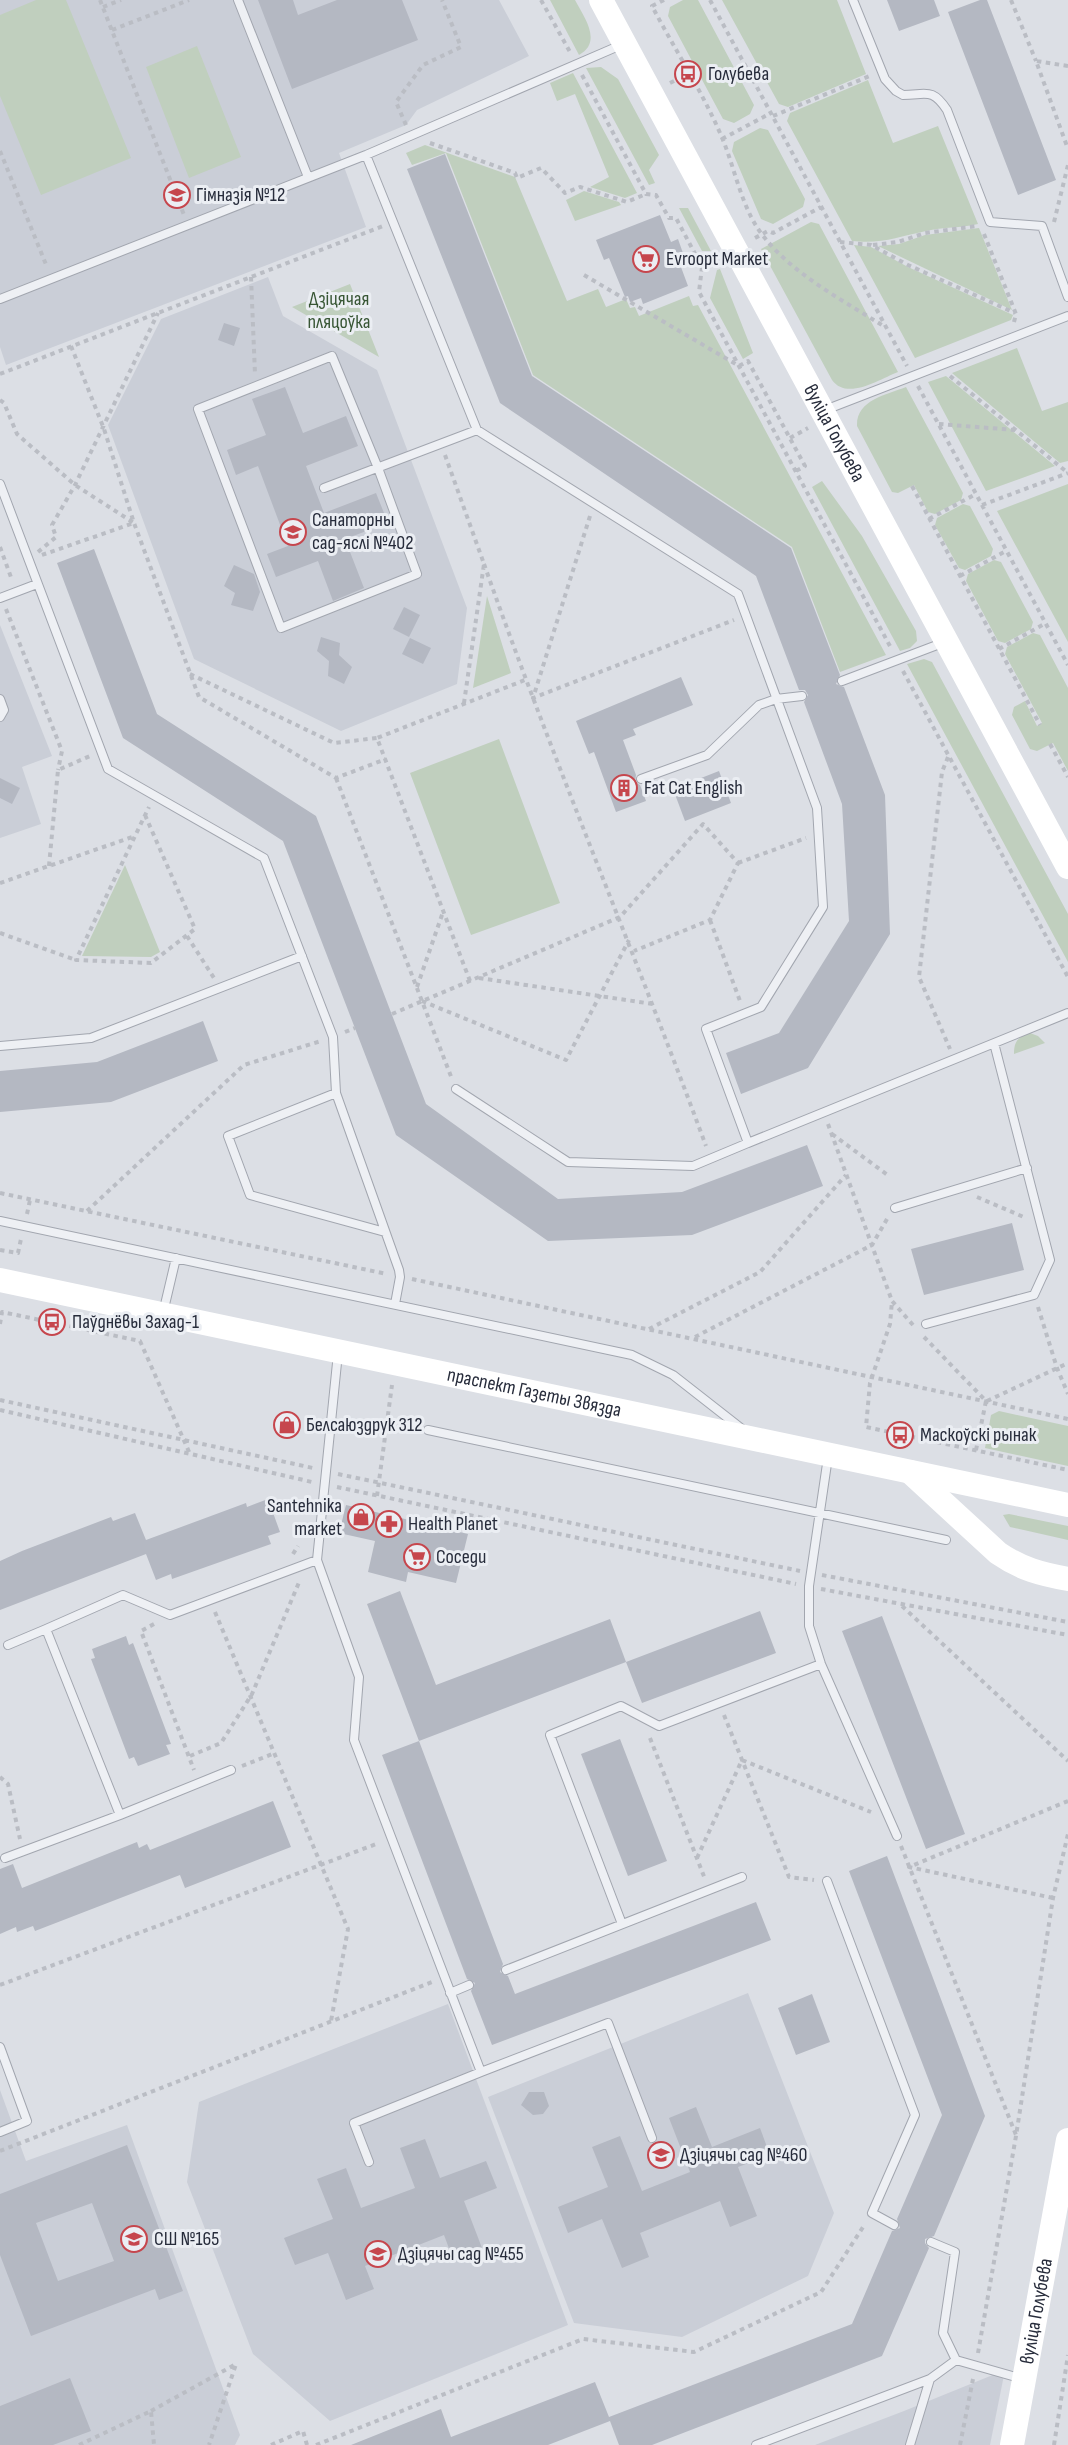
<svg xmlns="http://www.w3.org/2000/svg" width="1068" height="2445" font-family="'Sofia Sans Condensed',sans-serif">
  <rect width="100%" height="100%" fill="#dcdfe5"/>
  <path fill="#caced7" d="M0 0H499L529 56 417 110 406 125 339 153 366 227 6 365 0 347Z
    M268 277 283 316 377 370 467 608 457 684 341 731 194 659 108 425 161 319Z
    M0 625 52 756 22 767 41 824 0 838Z
    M748 1993 834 2213 808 2276 682 2337 574 2323 488 2097Z
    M448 2004 568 2325 330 2421 253 2354 187 2182 199 2102Z
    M0 2090 26 2161 127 2125 240 2435 235 2445H0Z
    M1005 2370 990 2445H815L904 2411Z"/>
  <path fill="#c0cfbe" d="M36 0H66L131 158 41 195 0 96V15Z
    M550 0H575C584 17 603 42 579 55Z
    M683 0H698L754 105 750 114 734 123 723 119 668 16 670 7Z
    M722 0H837L866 74 788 107 779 104Z
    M197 46 241 157 189 178 146 67Z
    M601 67 618 79 659 155 649 170 655 183 649 185 586 68Z
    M573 73 637 193 625 198 590 187 609 177 575 94 557 101 550 83Z
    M868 80 893 143 938 126 978 224C961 228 943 227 926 231 897 237 883 244 852 241L787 121 790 113Z
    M760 128 768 130 805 199 803 207 773 224 761 219 732 151 734 142Z
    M425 145 515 177 567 301 598 289 606 307 626 299 630 308 635 307 639 316 689 296 693 306 698 305 886 655 840 672 792 547 533 375 446 153 412 165 406 153Z
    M584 191 619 202 621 205 575 221 566 200Z
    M679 208H688L711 251H702Z
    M811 222 819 224 898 372C880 379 847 401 832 380L761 249Z
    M979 228 1012 310 878 246 899 244 925 235Z
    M854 245 871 247 908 267 1013 315 1011 320 915 358Z
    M720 269 753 353 743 359 710 298 717 270Z
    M350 284 379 357 292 307Z
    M1017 348 1042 411 1068 402V461L1060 463 952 373Z
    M946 376 1055 466 986 491 928 382Z
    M906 387 963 493 961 500 935 514 928 512 914 485 898 493 892 492 857 426C856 400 886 395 906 387Z
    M822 481 862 536 916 631 917 641 910 648 900 651 812 487Z
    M1068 484V642L997 511Z
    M963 504 970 506 993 549 991 556 965 570 959 568 935 525 937 518Z
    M994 560 1001 562 1033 622 1031 629 1005 643 998 641 966 581 968 574Z
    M487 596 511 673 473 688Z
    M1033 633 1040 635 1068 688V771L1053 743 1037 751 1030 749 1012 715 1014 707 1025 701 1037 726 1042 723 1005 654 1007 647Z
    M924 659 932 662 1068 914V962L907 664Z
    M499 739 560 903 471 935 410 773Z
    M125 865 160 952 151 957 82 956Z
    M1030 1033 1038 1036 1045 1043 1014 1054C1014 1041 1018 1037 1030 1033Z
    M999 1411 1068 1426V1466L985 1448 991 1415Z
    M1009 1514 1068 1526V1540L1010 1527 1003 1515Z"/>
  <path fill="#b4b8c2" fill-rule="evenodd" d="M258 0H293L298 15 337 0H402L418 40 292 89Z
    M887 0H934L940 16 899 31Z
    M980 0H987L1056 180 1018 195 948 12Z
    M445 154 532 376 791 548 840 675 836 684 844 687 885 795 890 934 808 1068 741 1094 726 1053 779 1033 849 921 842 804 804 702 808 695 805 690H799L756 576 500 403 407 169Z
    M660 215 671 242 678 239 684 256 678 259 688 286 643 304 641 298 630 302 628 296 625 297 609 258 604 260 596 240Z
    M224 323 240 328 234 346 218 340Z
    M285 387 303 433 346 416 358 446 306 466 324 513 376 493 388 523 345 539 364 588 333 601 318 561 276 577 267 554 288 546 258 466 236 475 227 450 266 435 252 399Z
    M94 549 157 714 316 816 426 1104 558 1199 682 1192 807 1145 823 1186 692 1235 548 1241 396 1135 283 841 123 738 57 563Z
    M234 565 254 574 260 592 253 611 231 605 235 593 224 586Z
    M404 607 420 615 409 637 393 629Z
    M321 637 340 643 339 655 352 667 344 684 328 676 329 661 317 651Z
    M410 638 431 648 423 664 402 654Z
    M681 677 693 705 633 729 636 735 623 740 636 775 635 782 640 785 646 801 616 812 594 752 589 754 576 721Z
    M719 771 731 803 685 821 673 789Z
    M0 778 20 788 12 804 0 798Z
    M203 1021 218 1061 111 1102 0 1112V1071L97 1062Z
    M1012 1223 1024 1270 924 1295 911 1249Z
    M268 1499 280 1532 268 1536 271 1544 172 1579 171 1574 156 1580 146 1554 0 1610V1561L22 1551 111 1517 113 1521 135 1513 146 1540 246 1503 247 1507Z
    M346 1505 468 1534 456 1583 408 1572 406 1582 368 1572 375 1541 339 1533Z
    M400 1591 436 1685 610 1619 626 1662 419 1741 367 1604Z
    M760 1611 776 1653 642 1703 626 1662Z
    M882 1616 965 1834 926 1849 842 1631Z
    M126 1636 129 1645 133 1643 171 1744 166 1745 170 1754 138 1766 134 1757 129 1759 91 1659 95 1658 92 1649Z
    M620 1739 667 1861 628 1876 581 1754Z
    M419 1741 503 1964 500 1972 508 1976 515 1994 756 1902 771 1940 492 2045 471 1991 475 1983 467 1979 382 1755Z
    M273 1801 291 1847 185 1888 180 1875 35 1931 33 1926 17 1932 16 1927 0 1934V1869L13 1864 22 1888 137 1842 139 1848 147 1844 150 1850Z
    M887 1856 985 2116 934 2236 925 2239V2243L929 2248 882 2356 652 2445H619L610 2421 548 2445H351L441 2409 451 2437 595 2382 609 2417 852 2324 892 2231 900 2228 897 2219 942 2115 849 1871Z
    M812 1994 830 2042 796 2055 778 2008Z
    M529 2092H544L549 2106 543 2114 533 2115 521 2105Z
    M696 2107 712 2147 760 2128 770 2155 738 2167 757 2216 730 2227 720 2201 640 2233 649 2257 622 2268 602 2219 568 2233 558 2207 608 2187 592 2147 620 2136 642 2191 690 2172 669 2118Z
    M425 2139 440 2178 486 2161 497 2188 464 2201 482 2248 453 2259 444 2235 365 2266 374 2289 346 2300 328 2253 295 2265 284 2238 333 2219 317 2179 346 2168 361 2208 415 2188 400 2148Z
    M127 2145 183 2291 159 2300 155 2289 31 2336 0 2255V2194ZM92 2203 114 2261 58 2281 36 2223Z
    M70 2378 91 2431 53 2445H0V2406Z"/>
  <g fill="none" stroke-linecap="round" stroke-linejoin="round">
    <defs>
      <path id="lane" d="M238 0 308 177
        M853 0 885 79 896 91 903 95C926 95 932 87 947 110L990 222 1042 226 1068 297
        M366 155 477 430 738 594 817 808 823 907 761 1007 706 1029 748 1143 693 1166 568 1162 456 1089
        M0 299 366 155 621 45
        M332 356 378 468 417 574 281 628 198 409Z
        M825 410 1068 316
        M0 484 108 769 264 858 333 1037 336 1093 399 1270 400 1277 395 1304
        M324 488 477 430
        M0 598 37 584
        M842 681 945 642
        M0 699 4 710 0 717
        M641 779 707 755 759 705 776 699 802 696
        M0 1046 91 1038 302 956
        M336 1093 228 1136 250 1195 385 1232
        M748 1143 1068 1013
        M895 1208 1027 1168
        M0 1221 632 1355 673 1375 742 1429
        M163 1313 176 1258
        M926 1324 1034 1295 1050 1260 994 1043
        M338 1353 317 1560 359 1677 354 1740 481 2072 608 2023 652 2138
        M428 1430 946 1540
        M828 1457 809 1586V1626L821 1664 897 1836
        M8 1645 46 1629
        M120 1815 231 1770
        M5 1858 120 1815 46 1629 123 1595 170 1615 317 1560
        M827 1881 915 2115 872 2213 894 2225
        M622 1924 550 1735 621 1706 659 1726 821 1664
        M506 1970 742 1877
        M450 1993 469 1985
        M0 2047 27 2121 0 2132
        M369 2162 354 2123 481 2072
        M931 2242 955 2252 943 2333 956 2360 1023 2379
        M756 2445 930 2379 956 2360
        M910 2445 930 2379"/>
    </defs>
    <use href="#lane" stroke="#a2a6af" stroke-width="10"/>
    <path stroke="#babdc4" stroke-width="4" stroke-dasharray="4.5 4.5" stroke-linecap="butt" d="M100 0 184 215
      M541 0 570 52
      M664 0 652 6C675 50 704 94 723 140 736 172 742 210 764 237 794 275 844 301 885 327
      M710 0 907 366
      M1011 0 1036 61
      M103 7 121 0
      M112 30 189 0
      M1068 66 1036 61 1068 149
      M582 75 646 194 656 195 669 218H676L702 267 699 292 891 648
      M670 83 688 74
      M773 116 872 75
      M406 125 396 102 423 65 461 47 442 0
      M722 139 771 113
      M430 143 515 173 517 178 541 168 565 193 580 187 627 202 646 194
      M0 151 47 267
      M1054 222 1068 165
      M984 234 1016 314 1014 322
      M755 238 768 231 773 233 821 207
      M840 242 871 245 908 265 1015 313
      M873 245 898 242 925 233 977 226
      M584 275 739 366 748 361 805 466 796 471
      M251 277 255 374
      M71 346 104 429 134 523 199 697 336 778 386 759
      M0 374 383 226
      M950 376 1068 473
      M918 386 1068 665
      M0 400 4 403 17 434 75 485 134 523 39 556
      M939 424 1015 430
      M790 438 808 428
      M445 455 484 564 464 703
      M912 486 1040 725
      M982 505 1068 473
      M590 516 533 698 734 620
      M929 519 976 494
      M0 547 12 580
      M38 552 56 537 52 525 75 485 158 313
      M484 564C553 760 634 951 706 1146
      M960 576 1006 551
      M6 609 62 751 58 770
      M999 649 1046 623
      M903 671 1068 977
      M190 674 334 743 377 738
      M1050 744 1068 777
      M948 757 942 772 919 977 950 1049
      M336 778 452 1079
      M145 815 195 929 151 963 76 960 135 836 149 807
      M738 863 806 838
      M49 866 58 770 90 756
      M0 883 135 836
      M710 920 740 1001
      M0 933 76 960
      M187 936 214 978
      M479 978 653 1004
      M470 981 377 738 525 680
      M417 987 443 912
      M422 1001 566 1060 629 940
      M392 1014 620 917 703 824 738 863 710 920 634 951
      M345 1032 355 1028
      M828 1124 892 1301
      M832 1134 889 1176
      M0 1193 387 1274
      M977 1197 1026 1218
      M87 1211 244 1065 321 1041
      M27 1214 30 1200
      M0 1250 18 1253 21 1239
      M412 1279 1068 1419
      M1038 1307 1057 1368 1068 1394
      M0 1324 2 1312 140 1341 190 1454
      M913 1325 892 1301 890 1324 870 1383 866 1427 1068 1470
      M649 1329 760 1272 846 1175
      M695 1337 872 1245 887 1219
      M924 1337 986 1401
      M0 1400 313 1468
      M987 1401 1068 1363
      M0 1410 312 1482
      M897 1448 900 1435
      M976 1450 986 1401
      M338 1474 800 1571
      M337 1487 796 1584
      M377 1496 392 1385
      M293 1554 298 1546
      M822 1575 1068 1622
      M821 1589 1068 1635
      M902 1606 1068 1761
      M215 1612 348 1929 331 2021
      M154 1624 141 1631 194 1770
      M724 1715 789 1877 814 1880
      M650 1738 705 1879
      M190 1756 221 1743 252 1694 300 1580
      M242 1766 275 1753
      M0 1777 8 1784 20 1839
      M901 1846 1016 2135
      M697 1858 742 1760 871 1812
      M1053 1898 909 1867 1068 1801
      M0 1985 379 1843
      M0 2151 432 1982
      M978 2353 1016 2136 1053 1898 1068 1834
      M151 2411 236 2364 209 2445
      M79 2445 151 2411 154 2445
      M271 2445 303 2431 307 2445
      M316 2445 583 2339 694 2352 821 2292 865 2224
      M960 2445 973 2379
      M1054 2445 1068 2355"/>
    <use href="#lane" stroke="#eef0f4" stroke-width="8"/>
    <g stroke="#fff" stroke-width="24">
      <path id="s1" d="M601 0 1068 867"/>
      <path id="s2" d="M0 1280 1068 1505"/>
      <path d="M910 1472 998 1553C1021 1569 1041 1574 1068 1579"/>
      <path id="s3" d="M1012 2445 1068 2140"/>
    </g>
  </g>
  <defs>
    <symbol id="bus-ring" viewBox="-11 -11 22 22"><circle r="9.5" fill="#ebeef3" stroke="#c6464d" stroke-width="1.5"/><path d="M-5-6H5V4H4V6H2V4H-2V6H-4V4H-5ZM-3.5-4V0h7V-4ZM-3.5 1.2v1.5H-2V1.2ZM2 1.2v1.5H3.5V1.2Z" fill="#c6464d"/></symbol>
    <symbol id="school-ring" viewBox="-11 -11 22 22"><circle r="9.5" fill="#ebeef3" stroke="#c6464d" stroke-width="1.5"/><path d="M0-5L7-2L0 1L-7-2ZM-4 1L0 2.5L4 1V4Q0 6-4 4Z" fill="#c6464d"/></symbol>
    <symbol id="supermarket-ring" viewBox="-11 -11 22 22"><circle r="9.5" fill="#ebeef3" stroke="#c6464d" stroke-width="1.5"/><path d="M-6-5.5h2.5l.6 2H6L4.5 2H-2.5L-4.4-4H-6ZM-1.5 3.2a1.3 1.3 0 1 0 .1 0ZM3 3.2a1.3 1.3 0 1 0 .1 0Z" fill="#c6464d"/></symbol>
    <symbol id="building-ring" viewBox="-11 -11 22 22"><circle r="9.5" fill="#ebeef3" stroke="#c6464d" stroke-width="1.5"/><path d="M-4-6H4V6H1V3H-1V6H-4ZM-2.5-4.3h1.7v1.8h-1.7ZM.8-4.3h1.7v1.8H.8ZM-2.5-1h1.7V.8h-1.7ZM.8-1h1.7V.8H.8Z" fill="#c6464d"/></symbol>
    <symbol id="shop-ring" viewBox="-11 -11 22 22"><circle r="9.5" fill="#ebeef3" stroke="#c6464d" stroke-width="1.5"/><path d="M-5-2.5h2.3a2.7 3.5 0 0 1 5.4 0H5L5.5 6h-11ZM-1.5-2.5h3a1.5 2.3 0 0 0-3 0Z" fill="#c6464d"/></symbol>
    <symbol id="pharmacy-ring" viewBox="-11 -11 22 22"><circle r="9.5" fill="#ebeef3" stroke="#c6464d" stroke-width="1.5"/><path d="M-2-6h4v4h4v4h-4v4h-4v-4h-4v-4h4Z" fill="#c6464d"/></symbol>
  </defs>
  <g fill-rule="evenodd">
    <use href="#bus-ring" x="673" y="59" width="30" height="30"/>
    <use href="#school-ring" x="162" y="180" width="30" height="30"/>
    <use href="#supermarket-ring" x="631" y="244" width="30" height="30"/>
    <use href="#school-ring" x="278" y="517" width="30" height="30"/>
    <use href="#building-ring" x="609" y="773" width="30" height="30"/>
    <use href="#bus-ring" x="37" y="1307" width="30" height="30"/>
    <use href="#shop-ring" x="272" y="1410" width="30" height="30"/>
    <use href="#bus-ring" x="885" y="1420" width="30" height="30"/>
    <use href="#shop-ring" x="346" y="1502" width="30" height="30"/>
    <use href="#pharmacy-ring" x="374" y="1509" width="30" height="30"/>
    <use href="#supermarket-ring" x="402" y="1542" width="30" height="30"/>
    <use href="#school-ring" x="646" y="2140" width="30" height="30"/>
    <use href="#school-ring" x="119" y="2224" width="30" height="30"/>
    <use href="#school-ring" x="363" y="2239" width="30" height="30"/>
  </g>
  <g text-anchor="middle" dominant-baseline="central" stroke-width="6" stroke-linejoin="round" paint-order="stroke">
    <g font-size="20" fill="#272c3b" stroke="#ebeef3" text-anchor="start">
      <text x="708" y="74">Голубева</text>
      <text x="196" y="195">Гімназія №12</text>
      <text x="666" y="259">Evroopt Market</text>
      <text x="312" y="520">Санаторны<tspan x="312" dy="23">сад-яслі №402</tspan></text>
      <text x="644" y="788">Fat Cat English</text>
      <text x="72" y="1322">Паўднёвы Захад-1</text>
      <text x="306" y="1425">Белсаюздрук 312</text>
      <text x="920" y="1435">Маскоўскі рынак</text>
      <text x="342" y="1506" text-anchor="end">Santehnika<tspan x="342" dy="23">market</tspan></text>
      <text x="408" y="1524">Health Planet</text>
      <text x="436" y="1557">Соседи</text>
      <text x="680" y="2155">Дзіцячы сад №460</text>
      <text x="154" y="2239">СШ №165</text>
      <text x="398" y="2254">Дзіцячы сад №455</text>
    </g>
    <g font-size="20" fill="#385635" stroke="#ebeef3">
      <text x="339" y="299">Дзіцячая<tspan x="339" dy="23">пляцоўка</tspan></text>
    </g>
    <g font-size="20" fill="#272c3b" stroke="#ebeef3">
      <text stroke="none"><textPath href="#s1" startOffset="492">вуліца Голубева</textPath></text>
      <text stroke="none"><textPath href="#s2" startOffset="546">праспект Газеты Звязда</textPath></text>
      <text stroke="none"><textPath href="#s3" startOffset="136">вуліца Голубева</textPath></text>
    </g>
  </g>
</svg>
